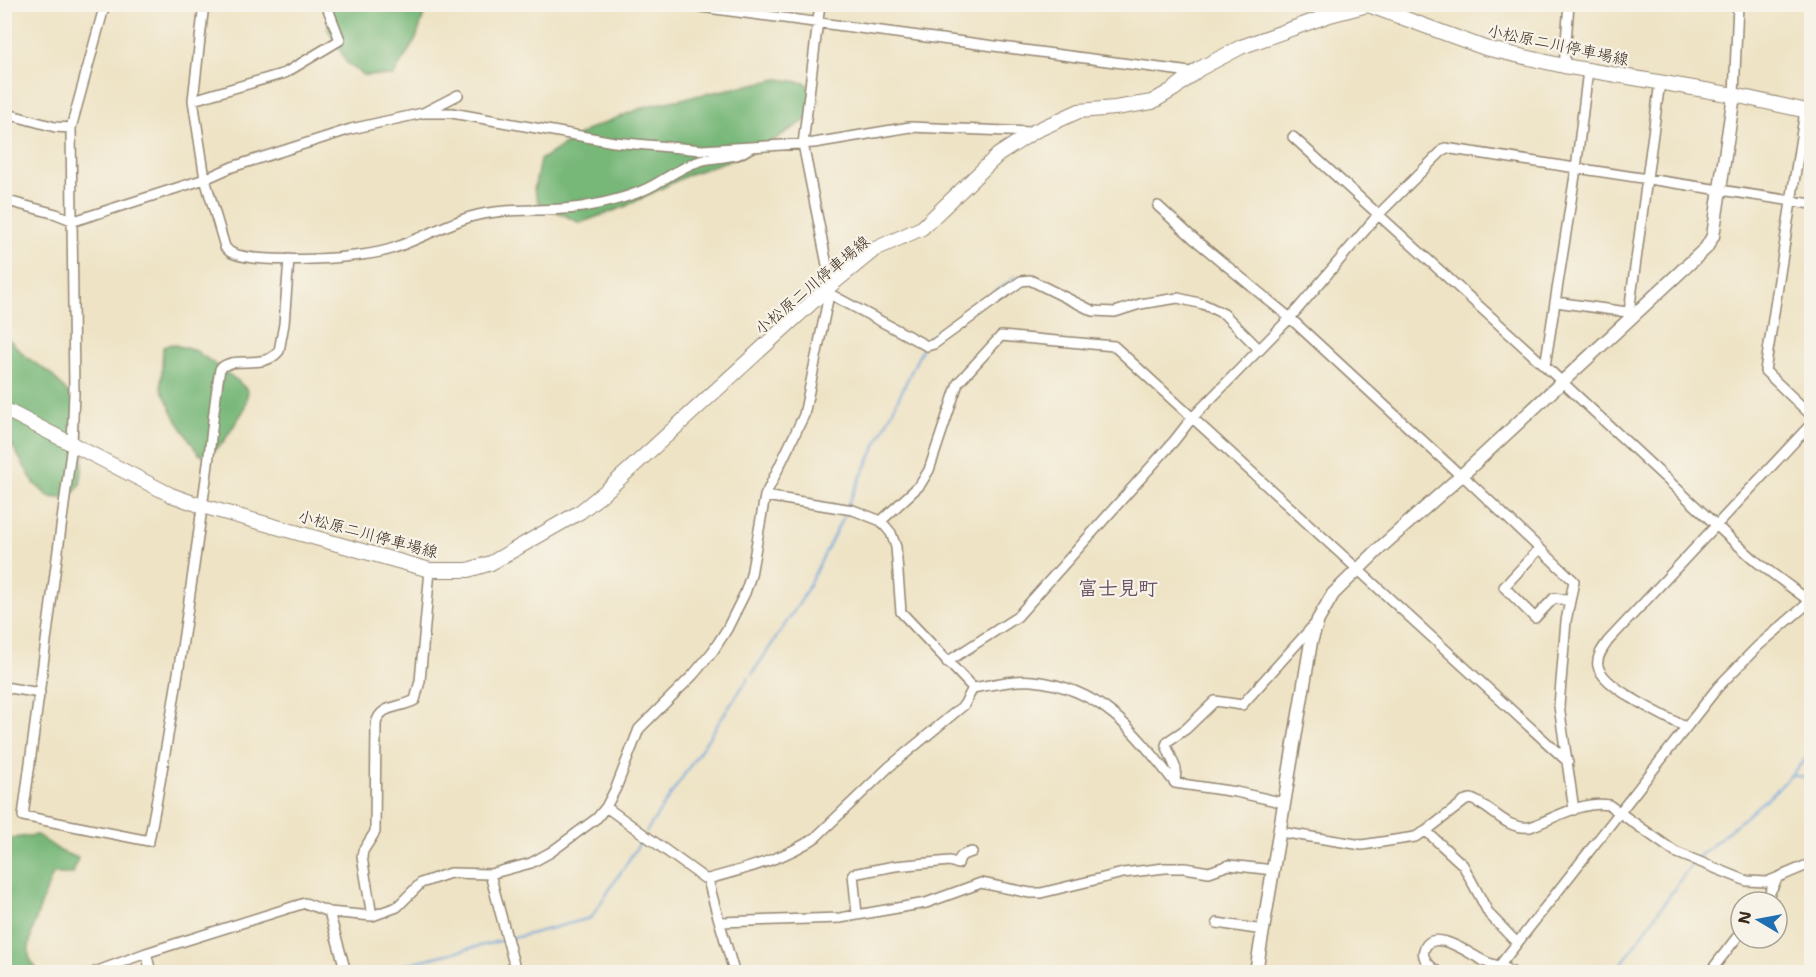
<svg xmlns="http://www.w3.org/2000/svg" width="1816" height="977" font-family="'Shantell Sans','Klee One',sans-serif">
  <rect width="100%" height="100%" fill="#f7f3e8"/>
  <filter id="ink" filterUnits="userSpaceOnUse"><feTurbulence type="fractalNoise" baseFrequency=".0167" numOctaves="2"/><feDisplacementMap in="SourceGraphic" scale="12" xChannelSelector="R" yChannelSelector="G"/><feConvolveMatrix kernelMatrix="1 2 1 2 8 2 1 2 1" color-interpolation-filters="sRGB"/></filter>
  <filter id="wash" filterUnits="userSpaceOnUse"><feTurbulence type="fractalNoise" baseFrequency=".008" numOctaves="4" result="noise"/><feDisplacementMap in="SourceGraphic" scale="24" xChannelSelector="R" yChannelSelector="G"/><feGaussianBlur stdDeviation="1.35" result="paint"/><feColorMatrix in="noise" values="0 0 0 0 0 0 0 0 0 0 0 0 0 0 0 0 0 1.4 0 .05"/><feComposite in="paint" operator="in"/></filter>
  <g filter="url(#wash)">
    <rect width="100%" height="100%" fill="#eee3c5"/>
    <path fill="#77b778" stroke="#59704b" stroke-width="1.5" d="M334 5H427L416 39 393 76 363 75 347 63 328 29Z
      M778 79 806 83 819 101 806 120 760 149 690 174 624 207 580 223 539 203 534 190 540 160 589 129 647 106Z
      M5 335 25 356 51 374 74 400 85 446 80 485 69 499 49 497 34 483 5 433Z
      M171 344 196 351 238 381 248 391 244 410 224 441 210 454 204 456 199 454 177 421 161 388 163 347Z
      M37 835 62 852 78 858 73 874H53C46 891 26 939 29 956 30 961 36 968 39 972H5V839Z"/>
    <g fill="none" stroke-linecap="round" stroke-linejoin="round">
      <path stroke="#6aa2d8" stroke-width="2" d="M927 339 1012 280 1016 275
        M847 506 922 349
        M752 674 802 599 845 513
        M1790 775 1812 778
        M646 832 749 677
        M1697 858 1780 787 1812 752
        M510 939 591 918 643 838
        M374 972 504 940
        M1616 972 1693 862"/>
    </g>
  </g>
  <g filter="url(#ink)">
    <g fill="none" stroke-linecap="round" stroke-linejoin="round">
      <defs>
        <path id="minor" d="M105 4 71 128 74 392 72 444 23 816 149 841C172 724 189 605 205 486 211 447 213 408 220 369 234 354 263 371 279 351L284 324 289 259
          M204 4 193 100 205 179 225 247C227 249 229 252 232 253 258 265 367 259 394 248 420 239 444 225 470 217 507 206 545 213 582 207 605 203 632 197 652 186 668 177 683 166 700 161 712 157 725 158 736 155 742 154 747 149 752 147
          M678 4 1190 72 1196 70
          M1564 66 1569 4
          M1734 95 1738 4
          M193 100 285 73 340 40 326 4
          M1805 111 1765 371 1812 416
          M4 113 55 127 71 128
          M423 113H452L614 142 702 150 814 143 910 127 1030 132
          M1293 137 1545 366 1730 538 1757 562 1812 603
          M4 200 56 214 74 221 205 179 232 167 351 129 423 113 458 95
          M1158 206 1193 238 1290 318 1461 476
          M830 294 927 346 934 344 1021 281 1030 280 1093 311 1115 312 1140 304 1178 298 1203 304 1224 314 1260 350
          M1556 302 1634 313
          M1629 312 1660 82
          M1545 366 1576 169 1588 70
          M1462 475 1574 581 1566 621 1559 706 1574 810
          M765 496 853 510 881 521 891 533 896 547 901 612 973 688
          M881 521 920 485 929 470 958 383 1001 336 1114 346 1568 762
          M1539 549 1504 587 1535 618 1554 598 1570 601
          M947 662 1017 617 1174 441 1192 418 1290 318 1378 215 1445 148 1812 204
          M4 687 40 693
          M973 688C992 685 1014 679 1033 681 1102 688 1135 732 1175 783L1236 792 1285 803
          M1685 727C1665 716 1603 688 1598 666 1596 657 1603 648 1608 641L1812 423
          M1175 783 1176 769 1166 745 1168 741 1186 729 1215 701 1242 705 1313 626
          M606 807 704 878 708 879C744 869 785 859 816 837L889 767 964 705 973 688
          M1426 831 1463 865 1489 914 1517 943
          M1280 832 1362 845 1415 837 1426 831 1466 800 1471 799C1493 807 1505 830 1530 827 1555 818 1583 800 1609 805L1675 852 1747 881 1767 882 1812 863
          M490 874 516 972
          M708 879C715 911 726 941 734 972
          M1765 902 1777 879
          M329 912 346 972
          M857 914 853 874 895 866 950 861 958 864C959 855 964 854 972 852
          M372 916 362 857 363 851 375 832 376 724C380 704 399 709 415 700L420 681 430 570
          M721 922 840 918 926 903 981 883 1030 893H1041L1123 873 1165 868H1185L1209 872 1229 865 1273 870
          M1217 923 1263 930
          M146 953 151 972
          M1500 965 1718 687 1758 646 1812 600
          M95 972 146 953 305 903 329 912 372 916 397 907 421 883 450 873 490 874 531 863 551 852 597 818 606 807 616 788 639 729 693 675 713 651 727 629 745 593 751 575 765 496 804 415 831 285 803 144 820 4
          M1438 972C1431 967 1421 959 1424 950 1432 926 1470 954 1482 960 1493 966 1500 965 1512 972
          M1710 972 1741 932"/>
        <path id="tertiary" d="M1256 972 1311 642 1318 620 1333 594 1381 547 1462 475 1706 248 1713 236 1734 95"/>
        <path id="secondary" d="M4 409 171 495 202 506 430 570H468L491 563 580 512 606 491 831 285 875 249 922 228 998 155 1033 132 1079 111 1115 108 1152 102 1174 89 1199 69 1241 47 1330 15 1368 5 1485 48 1564 66 1734 95 1812 112"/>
      </defs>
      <use href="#minor" stroke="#948672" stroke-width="12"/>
      <use href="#tertiary" stroke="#948672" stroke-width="15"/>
      <use href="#secondary" stroke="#948672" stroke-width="16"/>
      <use href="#minor" stroke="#fff" stroke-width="9"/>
      <use href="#tertiary" stroke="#fff" stroke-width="12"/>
      <use href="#secondary" stroke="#fff" stroke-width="14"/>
    </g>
  </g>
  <g text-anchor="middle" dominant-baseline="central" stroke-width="4.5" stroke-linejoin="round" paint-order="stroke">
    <g font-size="16" fill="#3b2a1e" stroke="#f7f3e8">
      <text transform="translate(1558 45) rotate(12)">小松原二川停車場線</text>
      <text transform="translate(812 285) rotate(-40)">小松原二川停車場線</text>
      <text transform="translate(368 534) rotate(15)">小松原二川停車場線</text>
    </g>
    <g font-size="20" font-weight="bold" fill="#6a5163" stroke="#f7f3e8">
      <text x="1118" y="588">富士見町</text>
    </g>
  </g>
  <rect width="1816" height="977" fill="none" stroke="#f7f3e8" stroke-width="24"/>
  <g transform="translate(1759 920) rotate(280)"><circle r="28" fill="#f7f3e8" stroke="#aca397" stroke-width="1.5"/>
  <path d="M0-4.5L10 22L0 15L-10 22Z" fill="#1f6fb2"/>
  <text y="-9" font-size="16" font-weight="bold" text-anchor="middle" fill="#3b2a1e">N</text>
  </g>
</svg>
